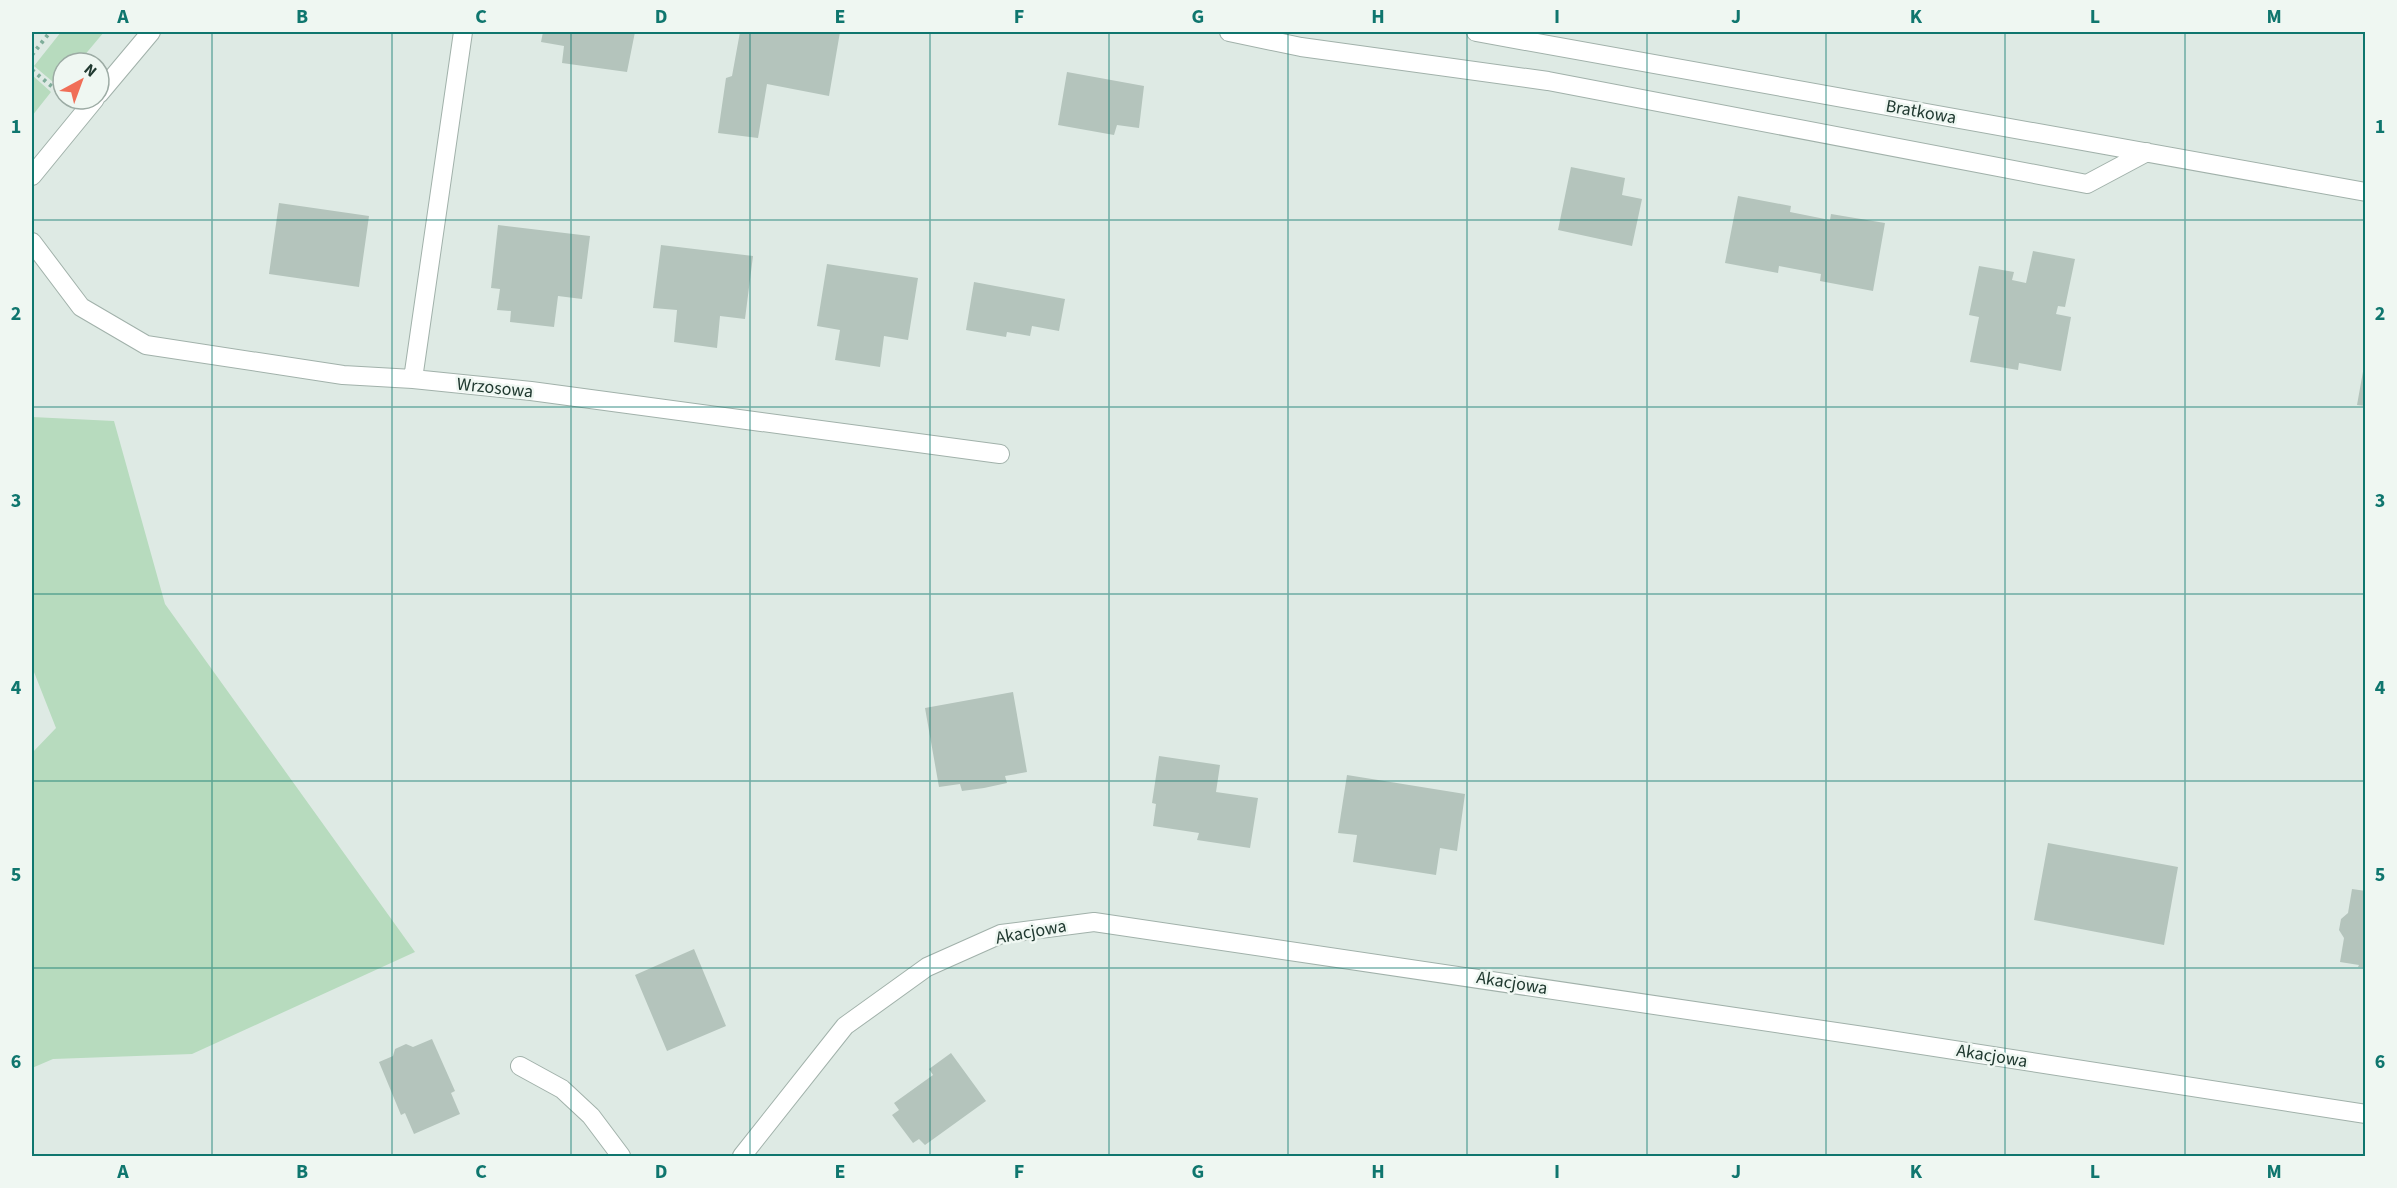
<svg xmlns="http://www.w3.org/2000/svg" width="2397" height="1188" font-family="'Source Sans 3',sans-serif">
  <rect width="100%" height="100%" fill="#deeae4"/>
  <path fill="#b7dbbe" d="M61 32H104L78 63H63V82L59 87 34 66Z
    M32 75 51 92 32 116Z
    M32 417 114 421 165 604 415 952 192 1054 53 1059 32 1068V753L56 728 32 667Z"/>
  <path fill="#b4c4bc" d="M543 32H635L627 72 562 63 564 46 541 42Z
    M740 32H840L829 96 767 84 758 138 718 133 726 78 732 76Z
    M1067 72 1144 86 1139 128 1117 125 1114 135 1058 125Z
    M1571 167 1625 178 1622 195 1642 199 1632 246 1558 230Z
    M1738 196 1791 206 1790 212 1830 220 1831 214 1885 223 1873 291 1820 281 1821 274 1779 266 1778 273 1725 263Z
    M279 203 369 216 359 287 269 274Z
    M498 225 590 236 582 299 558 296 554 327 510 322 511 311 497 310 500 289 491 288Z
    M661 245 753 256 745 319 720 316 717 348 674 342 677 310 653 308Z
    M2033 251 2075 259 2065 307 2058 306 2056 314 2071 317 2061 371 2019 363 2018 370 1970 362 1979 317 1969 315 1979 266 2014 272 2012 280 2026 283Z
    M827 264 918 278 908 340 884 336 880 367 835 360 840 330 817 326Z
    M974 282 1065 299 1059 331 1032 326 1030 336 1007 332 1006 337 966 330Z
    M2364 366H2366V406L2357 405Z
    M1013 692 1027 772 1005 776 1007 783 984 788 962 791 960 784 939 787 925 708Z
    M1159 756 1220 765 1216 792 1258 798 1250 848 1197 840 1199 833 1153 826 1156 804 1152 803Z
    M1347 775 1465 794 1457 851 1440 848 1436 875 1353 862 1357 835 1338 833Z
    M2048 843 2178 867 2164 945 2034 920Z
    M2352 889 2366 891V963L2363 967H2358L2359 965 2340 962 2344 938 2339 930 2341 919 2348 913Z
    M694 949 726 1026 667 1051 635 975Z
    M432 1039 455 1091 451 1093 460 1114 414 1134 405 1113 401 1115 379 1062 393 1056 395 1049 406 1044 413 1047Z
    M951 1053 986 1101 925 1145 919 1139 913 1143 892 1115 899 1110 894 1103 933 1075 929 1069Z"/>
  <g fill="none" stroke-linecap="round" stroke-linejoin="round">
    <defs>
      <path id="lane" d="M520 1066 562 1089 591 1116 621 1156"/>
      <path id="street" d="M1229 32 1301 47 1548 81 2087 184 2147 152
        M1476 32 2366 192
        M99 94 151 32
        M32 176 95 99
        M32 242 81 307 146 345 343 375 413 379 531 391 1000 454
        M413 379 463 32
        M742 1156 845 1026 927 967 1001 934 1094 922 1870 1037 2366 1114"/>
    </defs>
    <use href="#lane" stroke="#a1b1aa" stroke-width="20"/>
    <use href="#street" stroke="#a1b1aa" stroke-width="20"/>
    <path stroke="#7fad9a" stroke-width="4" stroke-dasharray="3 4.5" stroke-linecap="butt" d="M32 55 50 32
      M32 70 61 94"/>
    <use href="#lane" stroke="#fff" stroke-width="18"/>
    <use href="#street" stroke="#fff" stroke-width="18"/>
  </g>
  <path fill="none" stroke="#0f766e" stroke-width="1.5" stroke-opacity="0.55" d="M212 32V1156M392 32V1156M571 32V1156M750 32V1156M930 32V1156M1109 32V1156M1288 32V1156M1467 32V1156M1647 32V1156M1826 32V1156M2005 32V1156M2185 32V1156M32 220H2366M32 407H2366M32 594H2366M32 781H2366M32 968H2366"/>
  <g text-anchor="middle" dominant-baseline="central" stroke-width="5" stroke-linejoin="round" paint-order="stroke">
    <g font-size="18" fill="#203930" stroke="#eff7f2">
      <text transform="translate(1921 112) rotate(10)">Bratkowa</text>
      <text transform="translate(495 388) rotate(6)">Wrzosowa</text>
      <text transform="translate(1031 932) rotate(-10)">Akacjowa</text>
      <text transform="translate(1512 983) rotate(9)">Akacjowa</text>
      <text transform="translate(1992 1056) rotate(9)">Akacjowa</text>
    </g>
  </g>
  <rect width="2397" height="1188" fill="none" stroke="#eff7f2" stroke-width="66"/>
  <g transform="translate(81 81) rotate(41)"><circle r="28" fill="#eff7f2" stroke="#9caba4" stroke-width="1.5"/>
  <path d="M0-4.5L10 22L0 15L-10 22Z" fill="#f06e57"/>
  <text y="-9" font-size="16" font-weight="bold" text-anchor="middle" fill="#203930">N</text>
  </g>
  <rect x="33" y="33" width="2331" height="1122" fill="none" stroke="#0f766e" stroke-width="2"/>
  <g font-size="20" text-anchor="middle" font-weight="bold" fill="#0f766e">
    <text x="123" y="23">A</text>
    <text x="302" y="23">B</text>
    <text x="481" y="23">C</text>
    <text x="661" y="23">D</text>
    <text x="840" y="23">E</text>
    <text x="1019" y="23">F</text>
    <text x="1198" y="23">G</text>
    <text x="1378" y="23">H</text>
    <text x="1557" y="23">I</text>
    <text x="1736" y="23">J</text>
    <text x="1916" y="23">K</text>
    <text x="2095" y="23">L</text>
    <text x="2274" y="23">M</text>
    <text x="16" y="133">1</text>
    <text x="2380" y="133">1</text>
    <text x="16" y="320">2</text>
    <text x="2380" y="320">2</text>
    <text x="16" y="507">3</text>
    <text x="2380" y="507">3</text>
    <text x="16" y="694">4</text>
    <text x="2380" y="694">4</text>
    <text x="16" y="881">5</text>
    <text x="2380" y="881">5</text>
    <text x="16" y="1068">6</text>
    <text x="2380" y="1068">6</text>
    <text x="123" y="1178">A</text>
    <text x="302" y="1178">B</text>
    <text x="481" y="1178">C</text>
    <text x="661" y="1178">D</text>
    <text x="840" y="1178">E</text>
    <text x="1019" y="1178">F</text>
    <text x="1198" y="1178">G</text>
    <text x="1378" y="1178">H</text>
    <text x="1557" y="1178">I</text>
    <text x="1736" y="1178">J</text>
    <text x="1916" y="1178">K</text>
    <text x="2095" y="1178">L</text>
    <text x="2274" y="1178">M</text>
  </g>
</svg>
